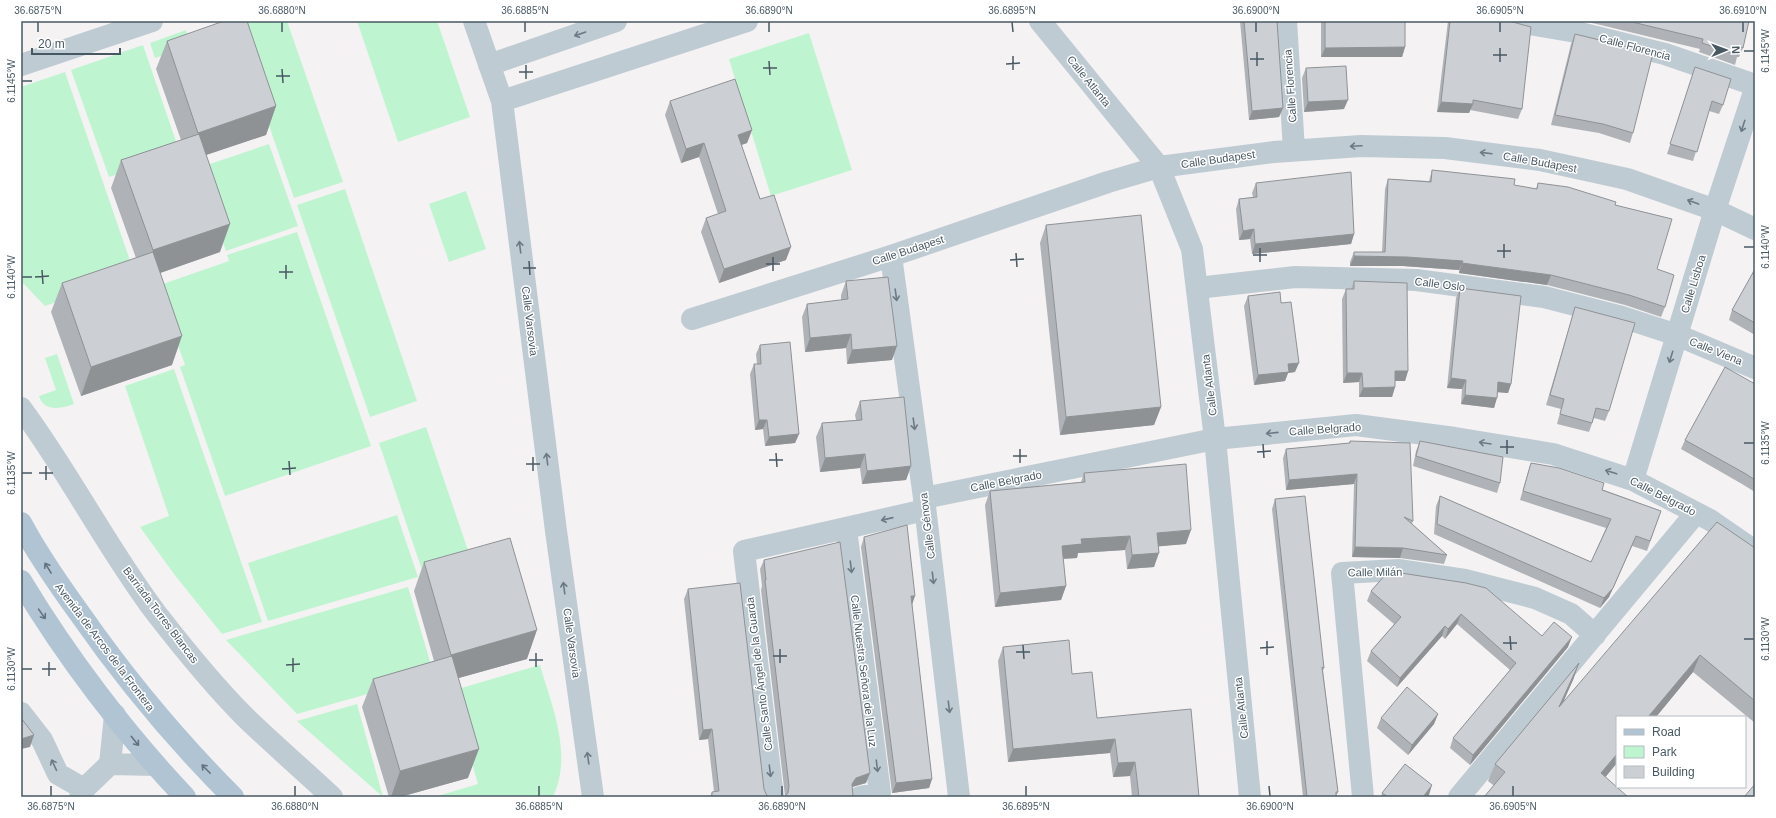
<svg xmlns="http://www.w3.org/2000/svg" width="1776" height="818" font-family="Helvetica,sans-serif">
  <rect width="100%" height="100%" fill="#f5f2f3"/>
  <path fill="#bef5d0" d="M233 21H287L343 182 294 198Z
    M357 21H437L470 117 398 142Z
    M186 30 191 46 155 58 150 43Z
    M809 33 852 170 771 196 729 59Z
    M143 45 180 153 109 177 71 70Z
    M65 72 135 275 45 306 21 281V87Z
    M269 144 298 226 226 251 198 168Z
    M345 189 417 401 370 417 297 205Z
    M466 191 486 249 449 262 429 204Z
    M297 232 371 446 225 496 180 367 185 365 157 286 229 261 227 255Z
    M57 354 74 404C63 408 44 413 39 396L56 390 45 358Z
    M174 369 262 622 222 634 174 574 140 527 169 516 125 386Z
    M426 427 472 562 424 576 379 443Z
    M397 515 418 577 268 621 248 563Z
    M408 587 434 675 297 714 226 640Z
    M540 665C552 707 573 754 553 797H434L478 784 451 691Z
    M357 704 383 797 297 721Z"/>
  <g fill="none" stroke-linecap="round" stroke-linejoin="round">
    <path stroke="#bfcbd3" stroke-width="22" d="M924 498 1215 439"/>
    <path stroke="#bfcbd3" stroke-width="22" d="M474 21 502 101
      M1286 21 1294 150
      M1512 21 1576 32 1665 54 1755 85
      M21 65 152 21
      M489 65 616 21
      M891 256 924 498 959 797
      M1197 288 1295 277 1416 280 1544 297 1622 317 1677 335 1755 368
      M692 319 891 256 1108 182 1159 167 1274 152 1361 146 1445 148 1540 160 1627 179 1715 210 1755 229
      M21 408C70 474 107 548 156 613 184 649 213 685 245 717 273 744 303 770 332 797
      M1215 439 1356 425 1455 438 1553 454 1633 480 1710 520 1755 551
      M1633 480 1715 210 1755 89
      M846 529 880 793 860 797
      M21 713 42 740 58 774 84 789
      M110 764 155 765
      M80 797 84 789 110 764 115 715
      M593 797 556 531 502 101 747 21
      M773 797 744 551 925 510
      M1363 797 1342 573 1398 570 1465 580 1535 598 1571 614 1595 635
      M1459 797 1696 513"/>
    <path stroke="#bfcbd3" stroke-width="22" d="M1040 21 1159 167 1192 249 1215 439 1250 797"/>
    <path stroke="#b0c4d4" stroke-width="22" d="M21 523C38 555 59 585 80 614 126 680 176 740 233 797
      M21 581C66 656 125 734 185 797"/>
  </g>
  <path fill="#afb3b7" d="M1240 21H1277L1283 108 1279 117 1249 120Z
    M1321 21H1405V47L1402 57H1321Z
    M1448 21H1509L1522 109 1518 119 1470 110 1469 113 1437 112Z
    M1584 21H1749L1743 48 1739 57H1737L1735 65 1699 52 1700 49Z
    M1575 34 1633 133 1630 143 1599 133 1551 125 1571 44Z
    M167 41 276 106 266 135 206 155 220 252 160 273 172 365 81 396 51 312 62 283 136 258 111 188 121 160 181 140 156 69Z
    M1695 67 1723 105 1719 114 1709 111 1693 161 1667 154Z
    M1306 68 1344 109 1304 112 1302 78Z
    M670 101 752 130 747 143 741 145 760 199 786 260 719 283 701 232 706 218 718 214 699 157 681 163 665 115Z
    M1432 170 1536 189 1538 183 1615 205 1657 269 1665 307 1661 317 1625 305 1547 285 1459 273V270L1403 266H1350V262L1354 252H1382L1385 189 1388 179 1429 181Z
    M1256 183 1354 234 1351 244 1252 254 1250 239 1239 240 1236 209 1239 199 1253 197 1252 193Z
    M1046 225 1161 407 1154 425 1060 435 1040 243Z
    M1755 269V335L1729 320 1732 310Z
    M846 281 892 360 847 364 846 348 805 352 802 317 807 304 841 300V295Z
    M1354 281 1408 371 1405 381H1395V387L1392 397H1359V382L1343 383 1342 299 1346 289H1351Z
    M1460 288 1511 384 1508 393 1498 392 1494 408 1461 404 1462 389 1447 388 1456 298Z
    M1248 296 1281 303 1295 372 1288 373 1285 381 1254 385 1244 306Z
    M1575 307 1609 411 1605 421 1594 418 1589 432 1557 424 1561 409 1546 405 1572 317Z
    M760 345 799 434 795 443 765 446 763 429 755 430 750 374 754 364H757L756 354Z
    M1755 384V492L1742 484 1681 449 1685 440Z
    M860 401 911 466 906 480 862 484 860 468 820 472 816 437 822 423 856 420 855 415Z
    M1350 441 1413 521 1412 524 1447 555 1444 564 1400 558 1352 557 1354 484 1286 490 1283 458 1286 449 1349 443Z
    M1420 441 1500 483 1497 493 1413 466 1416 451Z
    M1531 463 1661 511 1647 551 1632 546 1609 597 1600 608 1434 534 1436 506 1440 496 1591 562 1606 528 1520 500 1528 472Z
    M1084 473 1186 544 1158 546 1154 567 1127 569 1125 550 1078 553 1077 558 1063 559 1066 586 1061 600 995 607 985 505 990 491 1081 482Z
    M1275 499 1324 668 1323 671 1338 792 1336 797H1303L1272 509Z
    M864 537 912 604 932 779 929 788 892 793 861 547Z
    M1755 548V723L1693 672 1656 717H1617V763L1605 777 1493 785 1488 781 1495 764 1579 663 1573 680 1562 704Z
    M764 560 866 783 852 787 785 796 761 590 762 586 760 569Z
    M424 562 527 659 458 678 468 778 400 797H389L362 707 373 679 434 661 414 591Z
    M1386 574 1568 647 1470 765 1450 748 1453 738 1510 670 1457 624 1445 639 1442 636 1397 687 1367 661 1371 651 1394 624 1367 601 1371 591Z
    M688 589 766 794 769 797H710L712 792H714L708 739 699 740 684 599Z
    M1003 647 1072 674 1097 718 1199 797H1132L1130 776 1113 777 1110 753 1008 762 998 661Z
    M1438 714 1434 724 1408 755 1377 728 1381 718Z
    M1382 793 1429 795 1427 797H1381Z"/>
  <path fill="#8f9295" d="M1405 47 1402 57H1321L1325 48Z
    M1348 100 1344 109 1304 112 1308 102Z
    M1441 102 1473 104 1469 113 1437 112Z
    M276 106 266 135 188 161 198 133Z
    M1283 108 1279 117 1249 120 1252 111Z
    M752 130 747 143 733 148 738 135Z
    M704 143 699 157 681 163 686 149Z
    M230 224 220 252 143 279 153 250Z
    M1254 229 1250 239 1239 240 1243 231Z
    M1354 234 1351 244 1252 254 1255 244Z
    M791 247 786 260 719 283 724 269Z
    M1354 256 1407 257 1463 261 1459 270 1403 266H1350Z
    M1462 263 1551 275 1547 285 1459 273Z
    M851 334 846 348 805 352 810 338Z
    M182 336 172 365 81 396 91 367Z
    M897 346 892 360 847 364 852 350Z
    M1299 363 1295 372 1288 373 1285 381 1254 385 1258 375 1288 364Z
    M1395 371H1408L1405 381H1391Z
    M1347 373H1362L1359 382 1343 383Z
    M1451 378 1466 380 1462 389 1447 388Z
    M1498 382 1511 384 1508 393 1495 392Z
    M1395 387 1392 397H1359L1363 388Z
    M1465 395 1497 398 1494 408 1461 404Z
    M1161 407 1154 425 1060 435 1066 417Z
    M759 420H767L763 429 755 430Z
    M799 434 795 443 765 446 769 437Z
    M865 454 860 468 820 472 825 458Z
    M911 466 906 480 862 484 867 471Z
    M1357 474 1354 484 1286 490 1289 480Z
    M1191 530 1186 544 1152 547 1157 533Z
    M1130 536 1125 550 1078 553 1077 558 1057 559 1062 546 1081 539Z
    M1636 536 1632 546 1609 597 1600 608 1604 598Z
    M1355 547 1403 548 1400 558 1352 557Z
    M1159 553 1154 567 1127 569 1132 555Z
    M1066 586 1061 600 995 607 1000 593Z
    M911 596H915L912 605Z
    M1461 614 1457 624 1445 639 1448 629Z
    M1445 626 1442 636 1397 687 1400 678Z
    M537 630 527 659 441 683 451 655Z
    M1572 637 1568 647 1470 765 1473 755Z
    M1700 655 1693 672 1656 717H1648Z
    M1579 663 1573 680 1553 725 1559 707Z
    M1438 714 1434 724 1408 755 1412 745Z
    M712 729 708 739 699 740 703 730Z
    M34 735 30 747 21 749V739Z
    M1115 739 1110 753 1008 762 1013 749Z
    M479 749 468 778 400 797H391L400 771Z
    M1617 754V763L1594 791 1601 773Z
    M1135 762 1130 776 1113 777 1118 763Z
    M870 773 866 783 852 787V784L856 778Z
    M932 779 929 788 892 793 896 783Z
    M1432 785 1429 795 1427 797H1423Z"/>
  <path fill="#ccd0d5" stroke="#8f9295" d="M224 21H247L276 106 198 133 167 41Z
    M1244 21H1277L1283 108 1252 111Z
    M1325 21H1405V47L1325 48Z
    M1450 21H1509L1531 27 1522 109 1473 100V104L1441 102Z
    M1628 21H1749L1743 48 1741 47 1738 55 1702 43 1703 39Z
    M1575 34 1653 53 1633 133 1603 124 1555 115Z
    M1346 66 1348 100 1308 102 1306 68Z
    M1695 67 1731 79 1723 105 1712 101 1697 152 1670 144Z
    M735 79 752 130 738 135 760 199 774 195 791 247 724 269 706 218 726 211 704 143 686 149 670 101Z
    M199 134 230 224 153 250 121 160Z
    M1432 170 1515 179 1514 185 1537 189 1538 183 1568 187 1616 202 1615 205 1672 219 1657 269 1674 275 1665 307 1629 295 1551 275 1462 263 1463 261 1407 257 1354 256V252H1385L1388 179 1431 182Z
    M1351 172 1354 234 1255 244 1254 229 1243 231 1239 199 1257 197 1256 183Z
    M1141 215 1161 407 1066 417 1046 225Z
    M153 252 182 336 91 367 62 283Z
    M1755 269V323L1732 310Z
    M888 277 897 346 852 350 851 334 810 338 807 304 848 299 846 281Z
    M1354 281 1407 283 1408 371H1395V387L1363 388 1362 373H1347L1346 289H1354Z
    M1460 288 1521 296 1511 384 1498 382 1497 398 1465 395 1466 380 1451 378Z
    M1280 292 1281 303 1291 302 1299 363 1288 364 1289 372 1258 375 1248 296Z
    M1575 307 1635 323 1609 411 1596 408 1592 423 1560 414 1564 399 1550 395Z
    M790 342 799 434 769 437 767 420H759L754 364H761L760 345Z
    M1725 367 1755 384V480L1746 474 1685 440Z
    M904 397 911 466 867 471 865 454 825 458 822 423 862 420 860 401Z
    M1350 441 1410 443 1413 521 1404 517 1447 555 1403 548 1355 547 1357 474 1289 480 1286 449 1350 443Z
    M1420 441 1503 457 1500 483 1416 456Z
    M1531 463 1559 468 1604 483 1602 490 1661 511 1650 541 1636 536 1613 588 1604 598 1437 524 1440 496 1591 562 1611 519 1523 491Z
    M1186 464 1191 530 1157 533 1159 553 1132 555 1130 536 1081 539 1082 544 1062 546 1066 586 1000 593 990 491 1085 482 1084 473Z
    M1305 496 1324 668 1322 667 1338 792H1336V797H1307L1275 499Z
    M1717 522 1755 548V701L1700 655 1648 717H1617V754L1601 773 1628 797H1484L1505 772 1495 764 1579 663 1559 707Z
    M907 525 915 596H911L932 779 896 783 864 537Z
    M510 538 537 630 451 655 424 562Z
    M840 542 870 773 856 778 852 784 853 797H784L788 793 789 786 765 580H766L764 560Z
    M1401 573 1466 583 1486 588 1542 636 1554 622 1572 637 1473 755 1453 738 1516 663 1461 614 1448 629 1445 626 1400 678 1371 651 1401 617 1371 591 1386 574Z
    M740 583 764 789 766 794 769 797H712V792L719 791 712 729 703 730 688 589Z
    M1069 640 1072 674 1092 672 1097 718 1191 709 1199 797H1139L1135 762 1118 763 1115 739 1013 749 1003 647Z
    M452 656 479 749 400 771 373 679Z
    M1407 687 1438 714 1412 745 1381 718Z
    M21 718 34 735 21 739Z
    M1405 764 1432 785 1423 797H1388L1382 793Z
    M1755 784V797H1744Z"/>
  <defs><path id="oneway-shaft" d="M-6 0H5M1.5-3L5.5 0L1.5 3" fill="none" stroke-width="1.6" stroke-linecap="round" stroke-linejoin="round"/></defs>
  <g stroke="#6c7a85">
    <use href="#oneway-shaft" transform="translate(580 34) rotate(161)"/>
    <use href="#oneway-shaft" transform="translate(1743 126) rotate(108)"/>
    <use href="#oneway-shaft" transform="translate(1356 146) rotate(177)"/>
    <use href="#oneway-shaft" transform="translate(1486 153) rotate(-173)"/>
    <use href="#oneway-shaft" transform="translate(1693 202) rotate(-160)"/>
    <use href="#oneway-shaft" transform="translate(520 247) rotate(-97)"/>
    <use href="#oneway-shaft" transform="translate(896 295) rotate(82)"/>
    <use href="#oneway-shaft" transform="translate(1671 357) rotate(107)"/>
    <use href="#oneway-shaft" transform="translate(914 424) rotate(82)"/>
    <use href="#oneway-shaft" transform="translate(1272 433) rotate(174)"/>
    <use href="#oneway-shaft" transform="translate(1485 443) rotate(-171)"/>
    <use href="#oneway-shaft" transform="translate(547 459) rotate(-97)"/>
    <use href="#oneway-shaft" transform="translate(1611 472) rotate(-162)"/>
    <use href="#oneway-shaft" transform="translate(887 519) rotate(167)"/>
    <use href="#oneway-shaft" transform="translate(851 567) rotate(83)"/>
    <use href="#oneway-shaft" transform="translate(933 578) rotate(83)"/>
    <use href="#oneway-shaft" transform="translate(564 588) rotate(-98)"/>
    <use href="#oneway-shaft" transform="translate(949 707) rotate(83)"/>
    <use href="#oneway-shaft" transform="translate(588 758) rotate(-98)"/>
    <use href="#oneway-shaft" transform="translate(54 765) rotate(-115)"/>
    <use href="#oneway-shaft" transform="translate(877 766) rotate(83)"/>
    <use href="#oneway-shaft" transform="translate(770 771) rotate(83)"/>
  </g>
  <g stroke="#62737f">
    <use href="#oneway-shaft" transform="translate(48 568) rotate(-122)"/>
    <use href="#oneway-shaft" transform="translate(42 614) rotate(55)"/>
    <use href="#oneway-shaft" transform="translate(135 741) rotate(51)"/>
    <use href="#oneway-shaft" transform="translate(206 769) rotate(-135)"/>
  </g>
  <path fill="none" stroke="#485863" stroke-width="1.5" d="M38 22V32M282 22V32M525 22V32M769 22V32M1012 22 1013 32M1256 22V32M1500 22V32M1743 22V32M1500 48V62M1744 51H1754M1257 52V66M1493 55H1507M1013 56V70M1250 59H1264M769 61 770 75M1006 64 1020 63M526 65V79M763 68H777M282 69 283 83M519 72H533M276 76H290M22 81H32M1504 244V258M1744 247H1754M1260 248V262M1497 251H1511M1016 253 1017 267M1253 255H1267M773 257V271M1010 260 1024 259M529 261 530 275M766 264H780M286 265V279M523 268H536M42 270 43 284M279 272H293M22 277H32M35 277 49 276M1507 440V454M1744 443H1754M1263 444 1264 458M1500 447H1514M1020 449V463M1257 452 1271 451M776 453 777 467M1013 456H1027M533 457V471M769 460H783M289 461 290 475M526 464H540M46 466V480M282 469 296 468M22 473H32M39 473H53M1510 636 1511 650M1744 639H1754M1267 641V655M1503 643H1517M1023 645 1024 659M1260 648 1274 647M780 649V663M1016 652H1030M536 653V667M773 656H787M293 658V672M529 660H543M49 662V676M286 665 300 664M22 669H32M42 669H56M51 786V796M295 786V796M539 786V796M782 786V796M1026 786V796M1269 786 1270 796M1513 786V796"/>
  <g text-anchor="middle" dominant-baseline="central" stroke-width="3" stroke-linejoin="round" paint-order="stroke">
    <g font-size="11" fill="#485863" stroke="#fff">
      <text transform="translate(1635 47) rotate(15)">Calle Florencia</text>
      <text transform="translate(1089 81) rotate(51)">Calle Atlanta</text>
      <text transform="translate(1290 86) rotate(-94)">Calle Florencia</text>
      <text transform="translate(1218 159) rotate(-8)">Calle Budapest</text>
      <text transform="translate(1540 162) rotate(10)">Calle Budapest</text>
      <text transform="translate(908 250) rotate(-18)">Calle Budapest</text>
      <text transform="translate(1440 284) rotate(7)">Calle Oslo</text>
      <text transform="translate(1693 284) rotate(-73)">Calle Lisboa</text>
      <text transform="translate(530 321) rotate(83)">Calle Varsovia</text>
      <text transform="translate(1716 351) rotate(22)">Calle Viena</text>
      <text transform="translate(1209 385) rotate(-97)">Calle Atlanta</text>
      <text transform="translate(1325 429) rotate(-4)">Calle Belgrado</text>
      <text transform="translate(1006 481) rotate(-11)">Calle Belgrado</text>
      <text transform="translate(1663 496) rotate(27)">Calle Belgrado</text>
      <text transform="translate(927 526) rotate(-97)">Calle Génova</text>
      <text transform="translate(1375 572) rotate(-1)">Calle Milán</text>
      <text transform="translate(161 615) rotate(53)">Barriada Torres Blancas</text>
      <text transform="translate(572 643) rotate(82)">Calle Varsovia</text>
      <text transform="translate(105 647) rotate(53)">Avenida de Arcos de la Frontera</text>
      <text transform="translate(864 671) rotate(83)">Calle Nuestra Señora de la Luz</text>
      <text transform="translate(759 674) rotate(-97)">Calle Santo Ángel de la Guarda</text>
      <text transform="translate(1241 708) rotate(-96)">Calle Atlanta</text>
    </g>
  </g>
  <rect width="1776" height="818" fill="none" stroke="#ffffff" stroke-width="44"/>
  <rect x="1616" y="716" width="130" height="72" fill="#ffffff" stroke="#b6bcc1"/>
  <rect x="1624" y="729" width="20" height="6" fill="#b0c4d4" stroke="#b6bcc1"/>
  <text x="1652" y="736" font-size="12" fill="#485863">Road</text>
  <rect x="1624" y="746" width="20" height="12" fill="#bef5d0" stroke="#b6bcc1"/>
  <text x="1652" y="756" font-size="12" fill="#485863">Park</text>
  <rect x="1624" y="766" width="20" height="12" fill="#ccd0d5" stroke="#b6bcc1"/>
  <text x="1652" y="776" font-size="12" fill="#485863">Building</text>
  <g transform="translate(1726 50) rotate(89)" stroke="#ffffff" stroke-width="3" paint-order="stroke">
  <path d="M0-3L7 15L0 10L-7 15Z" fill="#485863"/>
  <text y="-6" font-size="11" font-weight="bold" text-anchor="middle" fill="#485863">N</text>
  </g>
  <path d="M32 48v6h88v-6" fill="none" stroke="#485863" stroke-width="2"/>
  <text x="38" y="48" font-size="12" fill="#485863" stroke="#ffffff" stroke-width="3" paint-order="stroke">20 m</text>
  <rect x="22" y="22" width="1732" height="774" fill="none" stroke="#485863" stroke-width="1.5"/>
  <g font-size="10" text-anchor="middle" fill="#485863">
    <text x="38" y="14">36.6875°N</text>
    <text x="282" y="14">36.6880°N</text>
    <text x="525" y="14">36.6885°N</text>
    <text x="769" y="14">36.6890°N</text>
    <text x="1012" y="14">36.6895°N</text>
    <text x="1256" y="14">36.6900°N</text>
    <text x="1500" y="14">36.6905°N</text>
    <text x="1743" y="14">36.6910°N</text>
    <text transform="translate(1765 51) rotate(-90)" y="4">6.1145°W</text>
    <text transform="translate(11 81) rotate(-90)" y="4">6.1145°W</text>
    <text transform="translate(1765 247) rotate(-90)" y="4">6.1140°W</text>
    <text transform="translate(11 277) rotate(-90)" y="4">6.1140°W</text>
    <text transform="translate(1765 443) rotate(-90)" y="4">6.1135°W</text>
    <text transform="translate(11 473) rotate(-90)" y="4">6.1135°W</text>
    <text transform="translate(1765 639) rotate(-90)" y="4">6.1130°W</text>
    <text transform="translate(11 669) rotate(-90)" y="4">6.1130°W</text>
    <text x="51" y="810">36.6875°N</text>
    <text x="295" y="810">36.6880°N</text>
    <text x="539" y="810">36.6885°N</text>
    <text x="782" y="810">36.6890°N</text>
    <text x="1026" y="810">36.6895°N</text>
    <text x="1270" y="810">36.6900°N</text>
    <text x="1513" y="810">36.6905°N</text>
  </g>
</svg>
